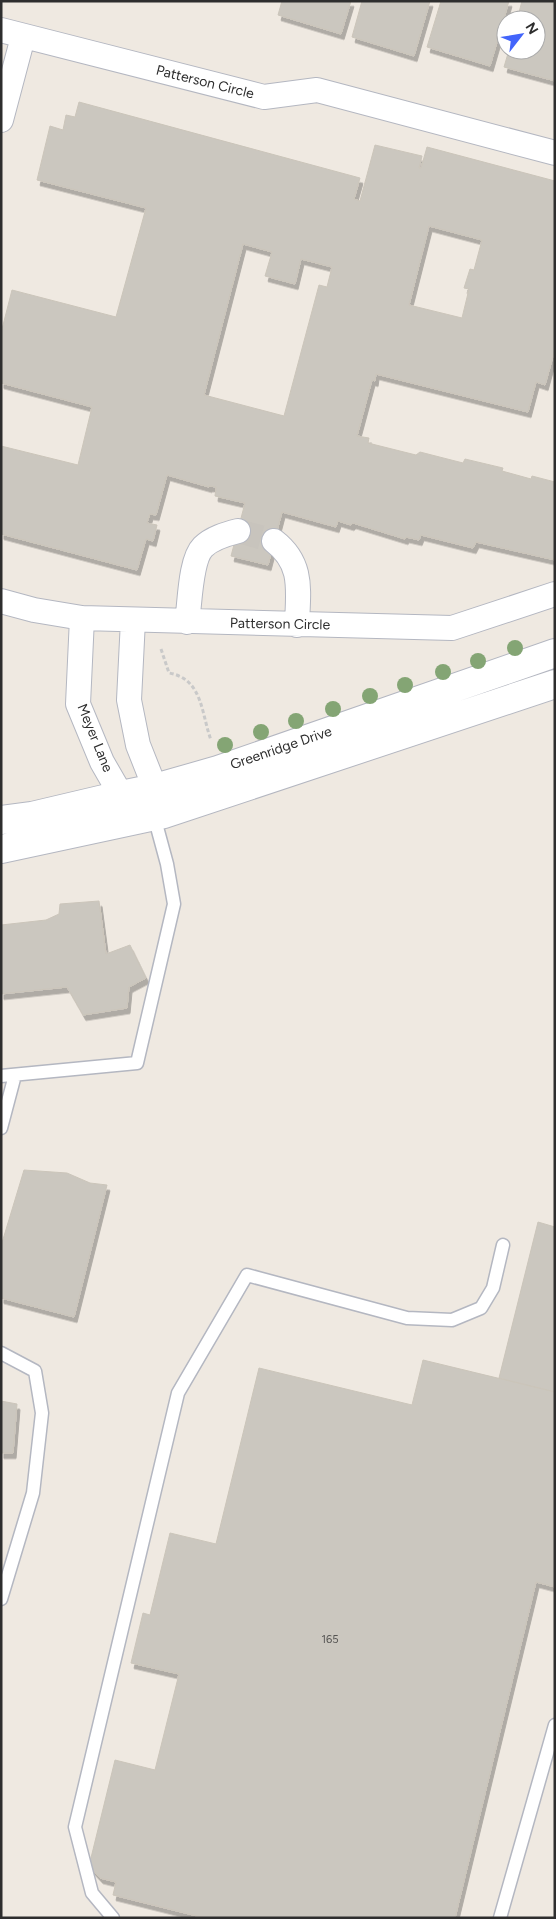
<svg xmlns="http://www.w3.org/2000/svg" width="556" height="1919" font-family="Figtree,sans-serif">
  <defs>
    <filter id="shadow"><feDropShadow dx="3" dy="5.5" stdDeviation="0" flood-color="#0004"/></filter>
  </defs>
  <rect width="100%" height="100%" fill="#efe9e1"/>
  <path fill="#cbc7bf" stroke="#cbc5ba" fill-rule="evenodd" filter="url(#shadow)" d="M282 1H351L341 34 278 15Z
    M362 1H430L414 56 352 37Z
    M441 1H509L490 66 427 47Z
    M522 1H555V81L504 67 509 50H536V20H517Z
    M79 102 360 178 354 199 360 201 375 145 422 156 419 168H421L427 147 555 181V349L545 385 536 382 528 412 376 374 375 381 372 380 357 436 369 438 368 443 416 455 420 452 463 463 465 459 503 468 502 471 531 479 532 476 555 482V560L476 542 473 548 421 535 419 540 406 537 405 539 353 523 351 525 338 521 336 527 282 512 268 565 231 556 245 503 215 496 216 487 209 486V487L167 475 156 515 150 514 147 523 157 525 153 541 146 539 137 570 1 534V446L78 465 92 407 1 383V333L12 290 116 317 146 208 37 180 50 126 63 130 66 115 75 117ZM429 226 482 240 474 270 470 269 464 288 469 289 462 318 409 305ZM243 244 272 252 265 276 295 284 301 259 332 267 327 287 319 285 284 416 204 395Z
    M99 901 106 954 130 945 146 978 129 987 127 1008 83 1015 67 987 1 994V925L46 920 59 914 60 904Z
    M24 1170 67 1173 90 1183 107 1185 74 1317 1 1298V1246Z
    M538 1222 555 1227V1392L499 1378Z
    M423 1360 555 1392V1587L536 1582 455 1918H205L113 1895 116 1882 100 1878 89 1866 115 1760 155 1770 179 1674 131 1663 143 1613 150 1615 170 1533 216 1544 259 1368 412 1405Z
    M1 1401 17 1404 13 1453H1Z"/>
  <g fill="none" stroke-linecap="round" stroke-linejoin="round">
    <path stroke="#c8c4bd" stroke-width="24" stroke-dasharray="24 12" stroke-linecap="butt" d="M238 531 274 541"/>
    <defs>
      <path id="lane" d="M1 1076 137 1063 174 904 167 864 154 816
        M1 1128 15 1075
        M1 1353 35 1371 42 1413 33 1493 1 1599
        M113 1918 92 1893 75 1827 178 1393 247 1275 407 1318 452 1320 481 1308 493 1288 503 1245
        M500 1918 555 1725"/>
      <path id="street" d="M1 30 264 97 317 90 555 153
        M1 120 23 37
        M274 541C304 564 298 591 297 625
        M1 601 34 610 82 618 452 628 555 594
        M82 618 78 704 102 762 121 795
        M133 620 129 700 138 745 155 788
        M187 622C190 604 190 560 203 547 212 538 226 534 238 531"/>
      <path id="secondary" d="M1 820 32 816 121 795 155 788 218 770 555 653
        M1 849 164 814 555 684"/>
    </defs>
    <use href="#lane" stroke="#b4b7c1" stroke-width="15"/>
    <use href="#street" stroke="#b4b7c1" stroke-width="26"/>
    <use href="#secondary" stroke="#b4b7c1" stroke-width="30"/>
    <path stroke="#c9c9c9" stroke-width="3" stroke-dasharray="4 2.5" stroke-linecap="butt" d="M161 649 169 673C203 679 201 713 211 740"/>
    <use href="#lane" stroke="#fff" stroke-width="12"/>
    <use href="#street" stroke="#fff" stroke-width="24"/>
    <use href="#secondary" stroke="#fff" stroke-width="28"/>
  </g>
  <g fill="#84a574">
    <circle cx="515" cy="648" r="8"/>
    <circle cx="478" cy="661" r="8"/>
    <circle cx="443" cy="672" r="8"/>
    <circle cx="405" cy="685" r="8"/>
    <circle cx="370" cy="696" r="8"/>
    <circle cx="333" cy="709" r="8"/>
    <circle cx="296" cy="721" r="8"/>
    <circle cx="261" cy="732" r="8"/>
    <circle cx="225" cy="745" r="8"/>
  </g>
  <g text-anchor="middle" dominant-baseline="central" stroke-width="4" stroke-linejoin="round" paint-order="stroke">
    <g font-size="11" fill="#555452">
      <text x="330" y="1639">165</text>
    </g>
    <g font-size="14" fill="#2e2e2e" stroke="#fff">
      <text transform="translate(205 82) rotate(14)">Patterson Circle</text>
      <text transform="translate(280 624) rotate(1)">Patterson Circle</text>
      <text transform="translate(95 738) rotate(68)">Meyer Lane</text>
      <text transform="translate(281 748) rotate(-19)">Greenridge Drive</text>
    </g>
  </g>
  <rect width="556" height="1919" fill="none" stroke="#2e2e2e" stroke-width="5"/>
  <g transform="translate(521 35) rotate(59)"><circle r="24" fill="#ffffff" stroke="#ababab"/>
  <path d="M0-4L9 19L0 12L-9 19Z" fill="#4264fb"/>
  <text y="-8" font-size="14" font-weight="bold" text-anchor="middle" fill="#2e2e2e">N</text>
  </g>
</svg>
